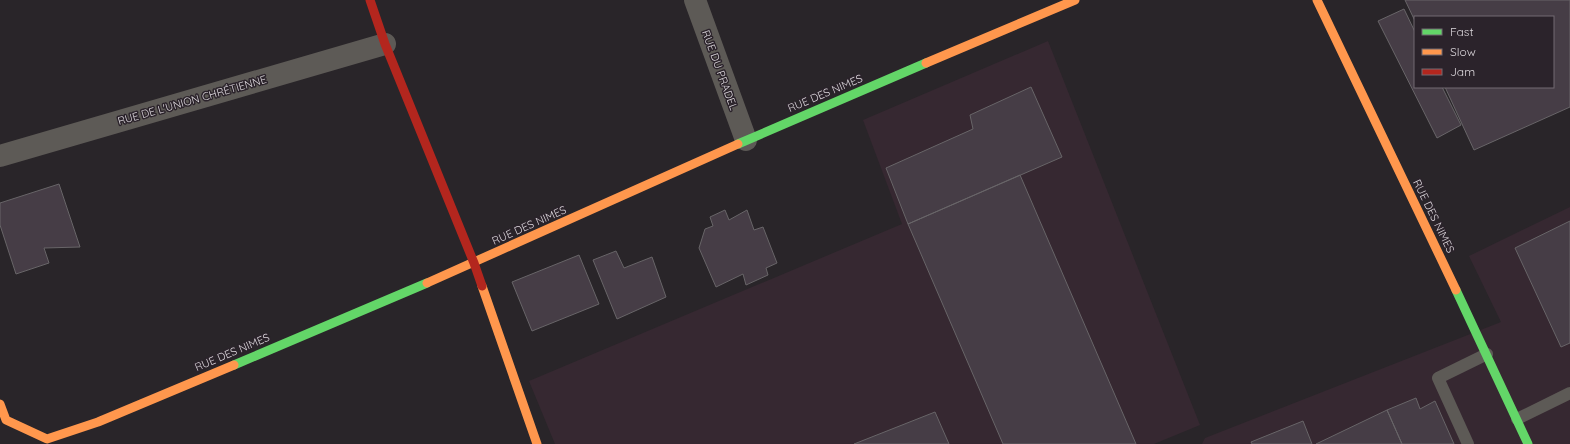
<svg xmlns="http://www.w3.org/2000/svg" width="1570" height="444" font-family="Quicksand,sans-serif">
  <rect width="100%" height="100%" fill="#292529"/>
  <path fill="#362831" d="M1048 41 1200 425 1154 444H555L529 381 902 224 863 120Z
    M1570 207V444H1202L1205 438 1501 322 1469 256Z"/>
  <path fill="#463d46" stroke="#686568" d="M1405 0H1570V107L1474 150 1445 87H1553V17H1415V21Z
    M1404 9 1415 32V87H1442L1461 125 1437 138 1378 21Z
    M1031 87 1062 157 908 224 886 168 973 129 970 115Z
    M1020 175 1136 444H1003L908 224Z
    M59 184 80 247 44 248 49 263 16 274 0 225V203Z
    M725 210 729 220 747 210 754 230 763 227 777 263 766 268 768 275 746 285 743 274 716 287 699 248 705 229 713 226 710 217Z
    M1570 221V343L1561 347 1515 248Z
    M616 251 624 268 652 257 666 297 617 319 593 260Z
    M579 255 599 304 532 331 512 282Z
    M1416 398 1420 409 1435 401 1454 444H1402L1387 410Z
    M1387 410 1402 444H1316Z
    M935 412 949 444H854Z
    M1303 421 1312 444H1252L1251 442Z"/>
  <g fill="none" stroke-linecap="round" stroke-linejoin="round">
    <path stroke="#5d5a56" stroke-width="12" d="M1517 419 1570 393
      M1468 444 1438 378 1487 354"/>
    <path stroke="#5d5a56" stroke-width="22" d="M695 0 746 140
      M0 156 385 44"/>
    <path stroke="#63d668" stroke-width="9" d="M738 144 926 63
      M1456 290 1528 444
      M234 365 427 283"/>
    <path stroke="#ff974d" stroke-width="9" d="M1317 0 1456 290
      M926 63 1075 0
      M427 283 738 144
      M482 286 537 444
      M0 404 6 420 47 439 98 422 234 365"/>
    <path stroke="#b3261e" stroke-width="9" d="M370 0 385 44 474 263 482 286"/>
  </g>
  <g text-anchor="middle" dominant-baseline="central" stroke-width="3" stroke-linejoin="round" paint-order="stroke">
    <g font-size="11" fill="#dcd7dc" stroke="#2b232b">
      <text transform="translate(720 70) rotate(70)">RUE DU PRADEL</text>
      <text transform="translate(825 93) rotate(-23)">RUE DES NIMES</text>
      <text transform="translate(192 100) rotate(-16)">RUE DE L'UNION CHRÉTIENNE</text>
      <text transform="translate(1434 216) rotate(64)">RUE DES NIMES</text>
      <text transform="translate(529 225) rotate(-24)">RUE DES NIMES</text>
      <text transform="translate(232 352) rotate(-23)">RUE DES NIMES</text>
    </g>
  </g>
  <rect x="1414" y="16" width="140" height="72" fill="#2b232b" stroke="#726b72"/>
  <rect x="1422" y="29" width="20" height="6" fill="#63d668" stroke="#726b72"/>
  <text x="1450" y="36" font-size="12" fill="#dcd7dc">Fast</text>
  <rect x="1422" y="49" width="20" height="6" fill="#ff974d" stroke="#726b72"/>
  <text x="1450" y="56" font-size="12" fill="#dcd7dc">Slow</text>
  <rect x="1422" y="69" width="20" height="6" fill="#b3261e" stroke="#726b72"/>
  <text x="1450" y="76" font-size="12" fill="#dcd7dc">Jam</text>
</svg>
